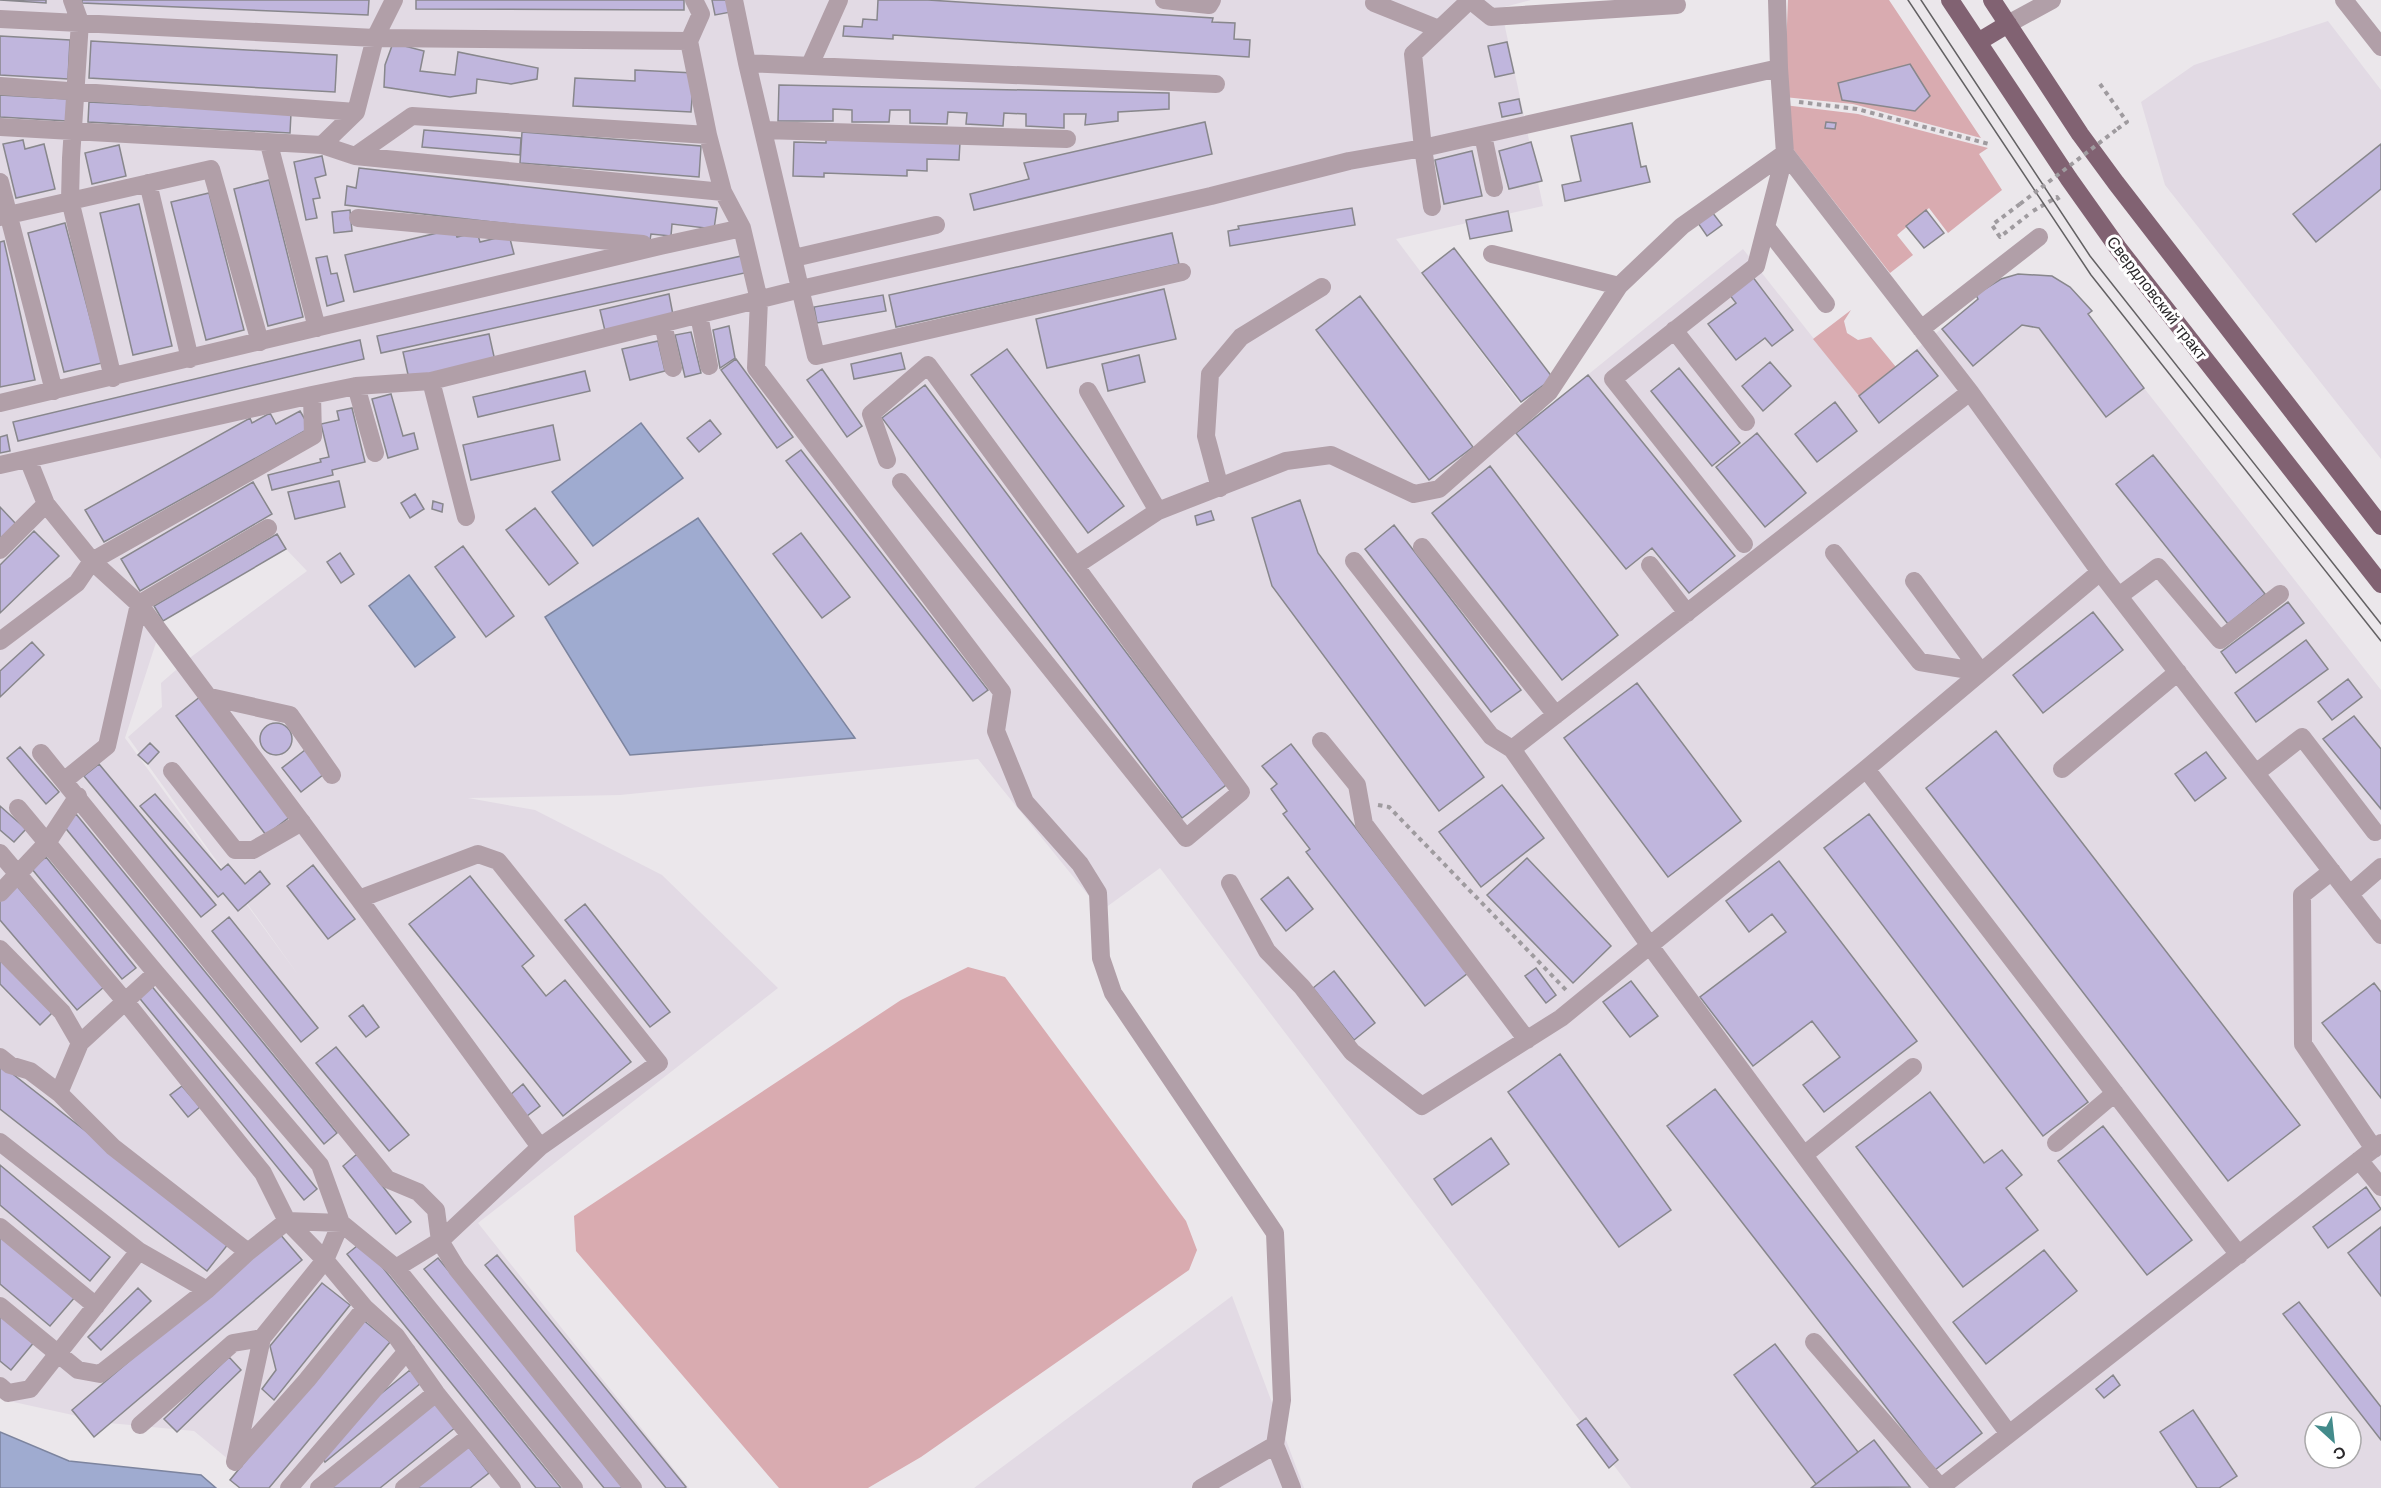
<svg xmlns="http://www.w3.org/2000/svg" width="2381" height="1488" font-family="'Work Sans',sans-serif">
  <rect width="100%" height="100%" fill="#ebe7eb"/>
  <path fill="#e2dae4" fill-rule="evenodd" d="M0 0H1531L1501 8 1543 206 1396 239 1532 420 1743 249 1859 396 1978 299 1976 295 2001 279 2018 274H2037L2052 276 2070 287 2092 311 2089 315 2144 388 2381 690V1488H1631L1160 868 1101 911 978 759 620 795 468 798 535 810 662 875 778 988 478 1223 689 1488H263L194 1431 109 1423 0 1399ZM286 549 307 571 191 657 161 683 162 707 128 737 299 976 125 738 163 621ZM2315 1422H2351V1458H2315Z
    M2328 21 2381 90V459L2165 185 2141 102 2194 65Z
    M1232 1296 1304 1488H974Z"/>
  <path fill="#d9abb0" d="M1788 0H1889L1981 138 1853 104 1784 97Z
    M1784 105 1858 114 1988 148 1979 154 2002 190 1948 233 1929 208 1897 235 1913 255 1890 273 1790 145Z
    M1851 310 1844 321 1847 333 1858 340 1871 337 1896 367 1859 396 1813 339Z
    M968 967 1005 977 1186 1221 1197 1250 1189 1270 921 1457 868 1488H779L576 1251 574 1216 901 1000Z"/>
  <path fill="#9fabd0" stroke="#7c849e" stroke-width="1.5" d="M641 423 683 478 593 546 552 492Z
    M698 518 855 738 630 755 545 617Z
    M409 575 455 637 415 667 369 606Z
    M0 1432 69 1461 201 1475 216 1488H0Z"/>
  <path fill="#c0b6dd" stroke="#88878c" stroke-width="1.5" d="M0 0H46V3Z
    M82 0H369L368 15 82 3Z
    M416 0H684V10L416 9Z
    M712 0H729L731 12 715 15Z
    M878 0H928L1213 18 1212 22 1235 23 1234 39 1250 40 1249 57 893 35V39L843 36 844 26 862 27 863 19 877 20Z
    M0 36 70 40 68 79 0 75Z
    M91 41 337 55 335 92 89 78Z
    M1507 42 1514 73 1495 77 1488 46Z
    M393 43 424 51 420 71 455 75 458 52 538 68 537 79 511 84 477 79 476 93 450 97 384 87 385 65Z
    M1910 64 1930 96 1915 111 1842 100 1838 83Z
    M635 70 694 73 691 112 573 106 575 78 635 81Z
    M779 85 1169 93V109L1118 112V121L1085 125 1086 114H1064V128L1026 126V114L1004 113 1003 126 966 124 967 113 948 112 947 124 910 123V110H890L889 122H852V110L833 109V121H778Z
    M0 95 68 99 67 121 0 117Z
    M1519 99 1522 113 1502 117 1499 103Z
    M89 102 291 113 290 133 88 122Z
    M1205 122 1212 154 974 210 970 194 1029 179 1024 163Z
    M1826 122 1836 123 1835 129 1825 128Z
    M1632 123 1641 167 1646 166 1650 182 1565 201 1562 185 1581 181 1571 136Z
    M424 130 521 138 520 155 422 147Z
    M522 132 701 146 699 177 520 163Z
    M826 138 960 142 959 160 927 159V171L907 170V176L824 173V177L793 176 794 142 826 143Z
    M23 140 25 149 44 144 55 189 16 198 3 144Z
    M1531 142 1542 181 1509 189 1499 151Z
    M2381 144V189L2316 242 2293 214Z
    M119 145 126 176 92 184 85 153Z
    M1472 151 1482 196 1444 204 1435 160Z
    M322 156 326 175 315 178 320 198 313 199 317 218 306 220 294 162Z
    M359 168 717 208 714 229 672 224 671 236 651 234 650 240 345 205 347 186 356 188Z
    M269 180 303 317 268 326 234 189Z
    M209 193 244 330 206 340 171 202Z
    M139 204 172 346 133 355 100 213Z
    M1352 208 1355 225 1230 246 1228 231 1239 229 1238 226Z
    M350 210 352 231 334 233 332 212Z
    M1926 210 1944 233 1924 248 1906 226Z
    M1508 211 1512 231 1470 239 1466 220Z
    M1712 212 1722 225 1707 236 1698 223Z
    M65 223 102 363 64 372 28 233Z
    M454 229 457 237 477 232 480 242 509 235 514 254 354 292 345 255Z
    M1172 233 1179 264 896 327 889 295Z
    M4 241 35 380 0 387V242Z
    M1454 248 1553 378 1521 402 1422 273Z
    M746 255 749 272 381 353 377 336Z
    M327 256 331 274 337 273 344 301 327 306 316 258Z
    M2018 274 2052 276 2070 287 2092 311 2088 314 2144 388 2106 417 2039 328 2022 325 1973 366 1942 329 1978 299 1976 295 1985 289 2001 279Z
    M1752 276 1793 330 1772 346 1765 338 1736 360 1708 324 1736 303 1729 294Z
    M1164 289 1176 339 1047 368 1036 319Z
    M669 294 674 320 606 335 600 310Z
    M883 295 886 311 817 323 814 307Z
    M1360 296 1473 447 1429 480 1316 330Z
    M729 326 735 358 720 368 713 330Z
    M691 332 701 373 685 377 675 335Z
    M489 334 495 361 409 379 403 352Z
    M360 340 364 359 18 441 13 422Z
    M658 341 665 371 630 380 622 349Z
    M1007 349 1124 506 1088 533 971 375Z
    M1917 350 1938 376 1879 423 1859 396Z
    M901 353 905 369 854 379 851 364Z
    M1139 355 1145 382 1108 391 1102 364Z
    M736 359 793 437 777 448 721 370Z
    M1770 362 1791 386 1763 411 1742 386Z
    M1679 368 1740 443 1712 466 1651 391Z
    M822 369 862 426 847 437 807 380Z
    M585 371 590 391 478 417 473 397Z
    M1588 375 1735 556 1689 593 1652 548 1626 569 1516 433Z
    M925 385 1226 785 1182 818 882 418Z
    M391 394 403 436 414 433 418 449 388 458 372 399Z
    M1835 402 1857 431 1817 462 1795 434Z
    M352 408 365 462 332 470 333 475 272 490 268 475 321 462 320 459 329 457 321 424 339 420 337 411Z
    M300 411 310 428 104 542 85 510 250 418 252 423 270 413 276 424Z
    M710 420 721 434 699 452 687 438Z
    M553 425 560 460 471 480 463 445Z
    M1757 433 1806 493 1765 527 1716 467Z
    M7 435 10 451 0 453V437Z
    M801 450 988 690 973 701 786 461Z
    M2153 455 2265 594 2228 624 2116 484Z
    M1490 466 1618 635 1562 680 1432 513Z
    M339 481 345 507 295 519 288 492Z
    M253 482 272 514 140 591 121 559Z
    M415 494 424 509 410 518 401 503Z
    M1300 500 1318 553 1484 777 1439 811 1272 586 1252 518Z
    M433 501 443 504 442 512 432 509Z
    M0 507 16 524 0 540Z
    M535 508 578 563 549 585 506 530Z
    M1211 511 1214 520 1197 525 1195 516Z
    M1394 525 1521 690 1491 712 1365 549Z
    M34 531 59 556 0 613V565Z
    M801 533 850 597 822 618 773 554Z
    M277 534 286 549 163 621 154 606Z
    M463 546 514 616 486 637 435 567Z
    M340 553 354 574 341 583 327 562Z
    M2288 602 2304 623 2236 673 2221 652Z
    M2093 612 2123 650 2043 713 2013 675Z
    M2306 640 2328 669 2256 722 2235 693Z
    M32 642 44 655 0 697V671Z
    M2348 679 2362 697 2332 720 2318 702Z
    M1637 683 1741 821 1668 877 1564 738Z
    M201 696 291 816 266 835 176 716Z
    M2354 716 2381 749V809L2323 739Z
    M260 739a16 16 0 1 1 32 0a16 16 0 1 1-32 0Z
    M1996 731 2300 1125 2228 1181 1926 788Z
    M150 743 159 752 148 764 138 755Z
    M1291 744 1468 973 1425 1006 1306 852 1310 849 1283 814 1287 811 1271 789 1277 784 1262 766Z
    M20 747 59 792 46 804 7 758Z
    M305 750 324 774 301 792 282 768Z
    M2206 752 2226 778 2195 801 2175 774Z
    M99 764 216 905 201 917 84 776Z
    M1502 785 1544 838 1481 887 1439 832Z
    M155 794 221 870 228 864 245 884 260 871 270 884 238 911 223 893 218 897 140 806Z
    M0 806 26 829 14 842 0 830Z
    M76 814 337 1133 324 1144 63 825Z
    M1869 814 2088 1102 2043 1136 1824 848Z
    M46 857 136 968 122 979 32 869Z
    M1527 858 1611 946 1573 983 1487 895Z
    M1779 861 1917 1041 1824 1112 1803 1085 1840 1057 1812 1021 1753 1066 1700 997 1786 932 1772 914 1749 932 1726 901Z
    M313 865 355 919 328 939 287 886Z
    M470 876 534 956 522 966 546 996 565 980 631 1062 563 1116 409 924Z
    M1288 877 1313 909 1286 931 1261 899Z
    M16 885 104 987 77 1010 0 920V898Z
    M585 904 670 1012 650 1027 565 920Z
    M229 917 318 1028 301 1042 212 931Z
    M0 957 54 1011 40 1025 0 984Z
    M1536 968 1556 995 1546 1003 1525 976Z
    M1334 971 1375 1023 1354 1040 1313 988Z
    M1631 981 1658 1016 1630 1037 1603 1002Z
    M2374 983 2381 992V1098L2322 1023Z
    M150 984 317 1189 304 1200 137 995Z
    M363 1005 379 1027 366 1037 349 1016Z
    M336 1047 409 1135 389 1151 316 1063Z
    M1560 1054 1671 1210 1619 1247 1508 1092Z
    M0 1064 229 1243 207 1271 0 1109Z
    M523 1084 540 1106 527 1116 510 1095Z
    M182 1086 200 1107 188 1117 170 1095Z
    M1715 1089 1982 1433 1935 1470 1667 1126Z
    M1930 1092 1984 1163 2002 1150 2022 1175 2006 1188 2038 1230 1963 1287 1856 1147Z
    M2103 1126 2192 1240 2147 1275 2058 1161Z
    M1491 1138 1509 1164 1452 1205 1434 1179Z
    M357 1154 411 1222 396 1234 343 1166Z
    M0 1165 110 1257 90 1281 0 1205Z
    M2366 1187 2381 1209 2328 1248 2313 1227Z
    M2381 1227V1296L2348 1253Z
    M279 1233 302 1260 94 1437 72 1410Z
    M0 1235 75 1297 50 1326 0 1284Z
    M362 1242 561 1488H536L347 1254Z
    M2044 1250 2077 1291 1986 1364 1953 1322Z
    M497 1255 686 1487 684 1488H666L485 1265Z
    M438 1258 628 1488H604L424 1269Z
    M322 1283 350 1305 274 1400 262 1389 276 1370 270 1346Z
    M138 1288 151 1301 101 1350 88 1337Z
    M2299 1302 2381 1407V1440L2283 1314Z
    M0 1312 35 1341 11 1370 0 1361Z
    M362 1319 390 1342 269 1488H240L230 1480Z
    M1775 1344 1858 1452 1816 1484 1734 1375Z
    M229 1357 241 1370 177 1432 164 1419Z
    M410 1370 421 1383 325 1462 321 1454 356 1414Z
    M2113 1375 2120 1385 2104 1398 2096 1389Z
    M433 1399 456 1427 380 1488H323Z
    M2193 1410 2237 1476 2219 1488H2197L2160 1432Z
    M1586 1418 1618 1460 1609 1468 1577 1425Z
    M1874 1440 1910 1487 1811 1488 1858 1452Z
    M468 1446 489 1473 470 1488H415Z"/>
  <g fill="none" stroke-linecap="round" stroke-linejoin="round">
    <path stroke="#9f9b9f" stroke-width="4" stroke-dasharray="4.5 4.5" stroke-linecap="butt" d="M2100 84 2127 122 2116 130
      M1799 102 1857 109 1989 144
      M2020 204 1992 225 2000 237 2028 215
      M2033 211 2057 197 2059 200
      M1378 805 1389 807 1568 992"/>
    <path stroke="#b19fa8" stroke-width="18" d="M72 0 80 22 71 158 70 200 113 378
      M694 0 701 14 689 41 708 135 723 192 742 228 759 300 756 368 1002 692 996 731 1025 802 1080 864 1098 893 1101 958 1113 993 1275 1233 1282 1400 1275 1445 1201 1488
      M734 0 747 63
      M1164 0 1209 5 1212 0
      M1470 0 1491 17 1677 5
      M1777 0 1779 68 1785 153 1970 392 2100 572 2381 935
      M2344 0 2381 47
      M1374 3 1439 29
      M0 19 375 38 689 41
      M2008 24 2052 0
      M810 65 839 0
      M0 86 356 112
      M0 127 322 145 355 156 723 192
      M763 130 1067 139
      M1483 135 1494 188
      M269 144 317 328
      M322 145 356 112 375 38 394 0
      M355 156 412 116 708 135
      M0 182 54 391
      M148 183 190 359
      M1432 207 1423 148 1413 54 1470 0
      M0 217 211 169 260 342
      M358 218 643 244
      M1492 254 1619 286
      M794 258 936 225
      M1182 272 816 356 747 63 1216 84
      M699 315 709 366
      M663 324 673 368
      M1921 329 2039 237
      M1674 330 1746 422
      M431 381 466 517
      M356 386 375 453
      M1088 391 1158 511
      M0 403 660 246 742 228
      M28 459 46 504 92 561 139 604 107 746 65 780
      M887 460 871 414 928 365 1241 792 1186 838 901 482
      M0 465 312 395 356 386 431 381 801 289 1211 196 1349 161 1423 148 1779 68
      M1220 488 1206 436 1210 374 1241 337 1322 287
      M268 528 139 604 359 899 540 1147
      M1744 544 1613 379 1756 266 1766 227
      M1422 547 1556 715
      M0 550 46 504
      M1834 553 1920 662 1981 672 1914 581
      M1354 561 1491 736 1512 749 1650 946 2009 1434
      M1650 565 1687 613
      M1075 566 1158 511 1286 461 1331 455 1414 494 1439 489 1549 392 1619 286 1682 226 1785 153 1766 227 1826 304
      M2119 596 2158 567 2220 640 2280 594
      M0 641 77 583 92 561 313 436 312 395
      M210 697 290 715 332 775
      M1321 741 1357 785 1364 824 1527 1040
      M1512 749 1970 392
      M41 753 387 1179 418 1192 436 1210 440 1241 457 1269 633 1488
      M1866 769 2239 1255
      M2062 769 2178 672
      M172 771 235 850H253L302 822
      M2256 773 2302 737 2375 832
      M18 808 156 973 320 1165 341 1223 396 1268 574 1488
      M0 853 124 1000 263 1173 287 1221 325 1260 365 1308 396 1336 436 1393 512 1488
      M2332 871 2302 895 2303 1044 2374 1149
      M1230 883 1267 951 1302 987 1352 1052 1422 1106 1561 1018 1866 769 2100 572
      M0 893 47 843 78 796
      M2350 894 2381 867
      M359 899 478 854 498 861 659 1063 540 1147 440 1241 396 1268
      M0 949 62 1012 80 1043
      M0 1057 10 1065 30 1071 59 1093 113 1147 248 1252
      M59 1093 80 1043 156 973
      M0 1142 139 1251 207 1290
      M2056 1143 2115 1093
      M1804 1155 1913 1067
      M2359 1160 2381 1187
      M0 1227 96 1306
      M0 1306 78 1370 100 1374 207 1290 248 1252 287 1221 341 1223 325 1260 262 1338 235 1462
      M1814 1342 1941 1488
      M0 1386 8 1393 30 1389 139 1251
      M140 1425 233 1343 262 1338
      M1275 1445 1292 1488
      M236 1460 307 1380 365 1308
      M289 1488 407 1351
      M319 1488 436 1393
      M404 1488 470 1436
      M1940 1488 2381 1143"/>
    <path stroke="#816272" stroke-width="18" d="M1950 0 2069 179 2118 248 2381 584
      M1992 0 2080 134 2116 183 2381 526
      M1978 42 2008 24"/>
    <path stroke="#636163" stroke-width="1.5" d="M1908 0 2091 275 2381 641
      M1921 0 2090 256 2381 624"/>
    <path stroke="#9f9b9f" stroke-width="4" stroke-dasharray="4.5 4.5" stroke-linecap="butt" d="M2020 204 2116 130"/>
  </g>
  <g text-anchor="middle" dominant-baseline="central" stroke-width="6" stroke-linejoin="round" paint-order="stroke">
    <g font-size="16" fill="#2a282a" stroke="#fff">
      <text transform="translate(2157 298) rotate(52)">Свердловский тракт</text>
    </g>
  </g>
  <g transform="translate(2333 1440) rotate(153)"><circle r="28" fill="#ffffff" stroke="#aaa9aa" stroke-width="1.5"/>
  <path d="M0-4.5L10 22L0 15L-10 22Z" fill="#438b8b"/>
  <text y="-9" font-size="16" font-weight="bold" text-anchor="middle" fill="#2a282a">С</text>
  </g>
</svg>
